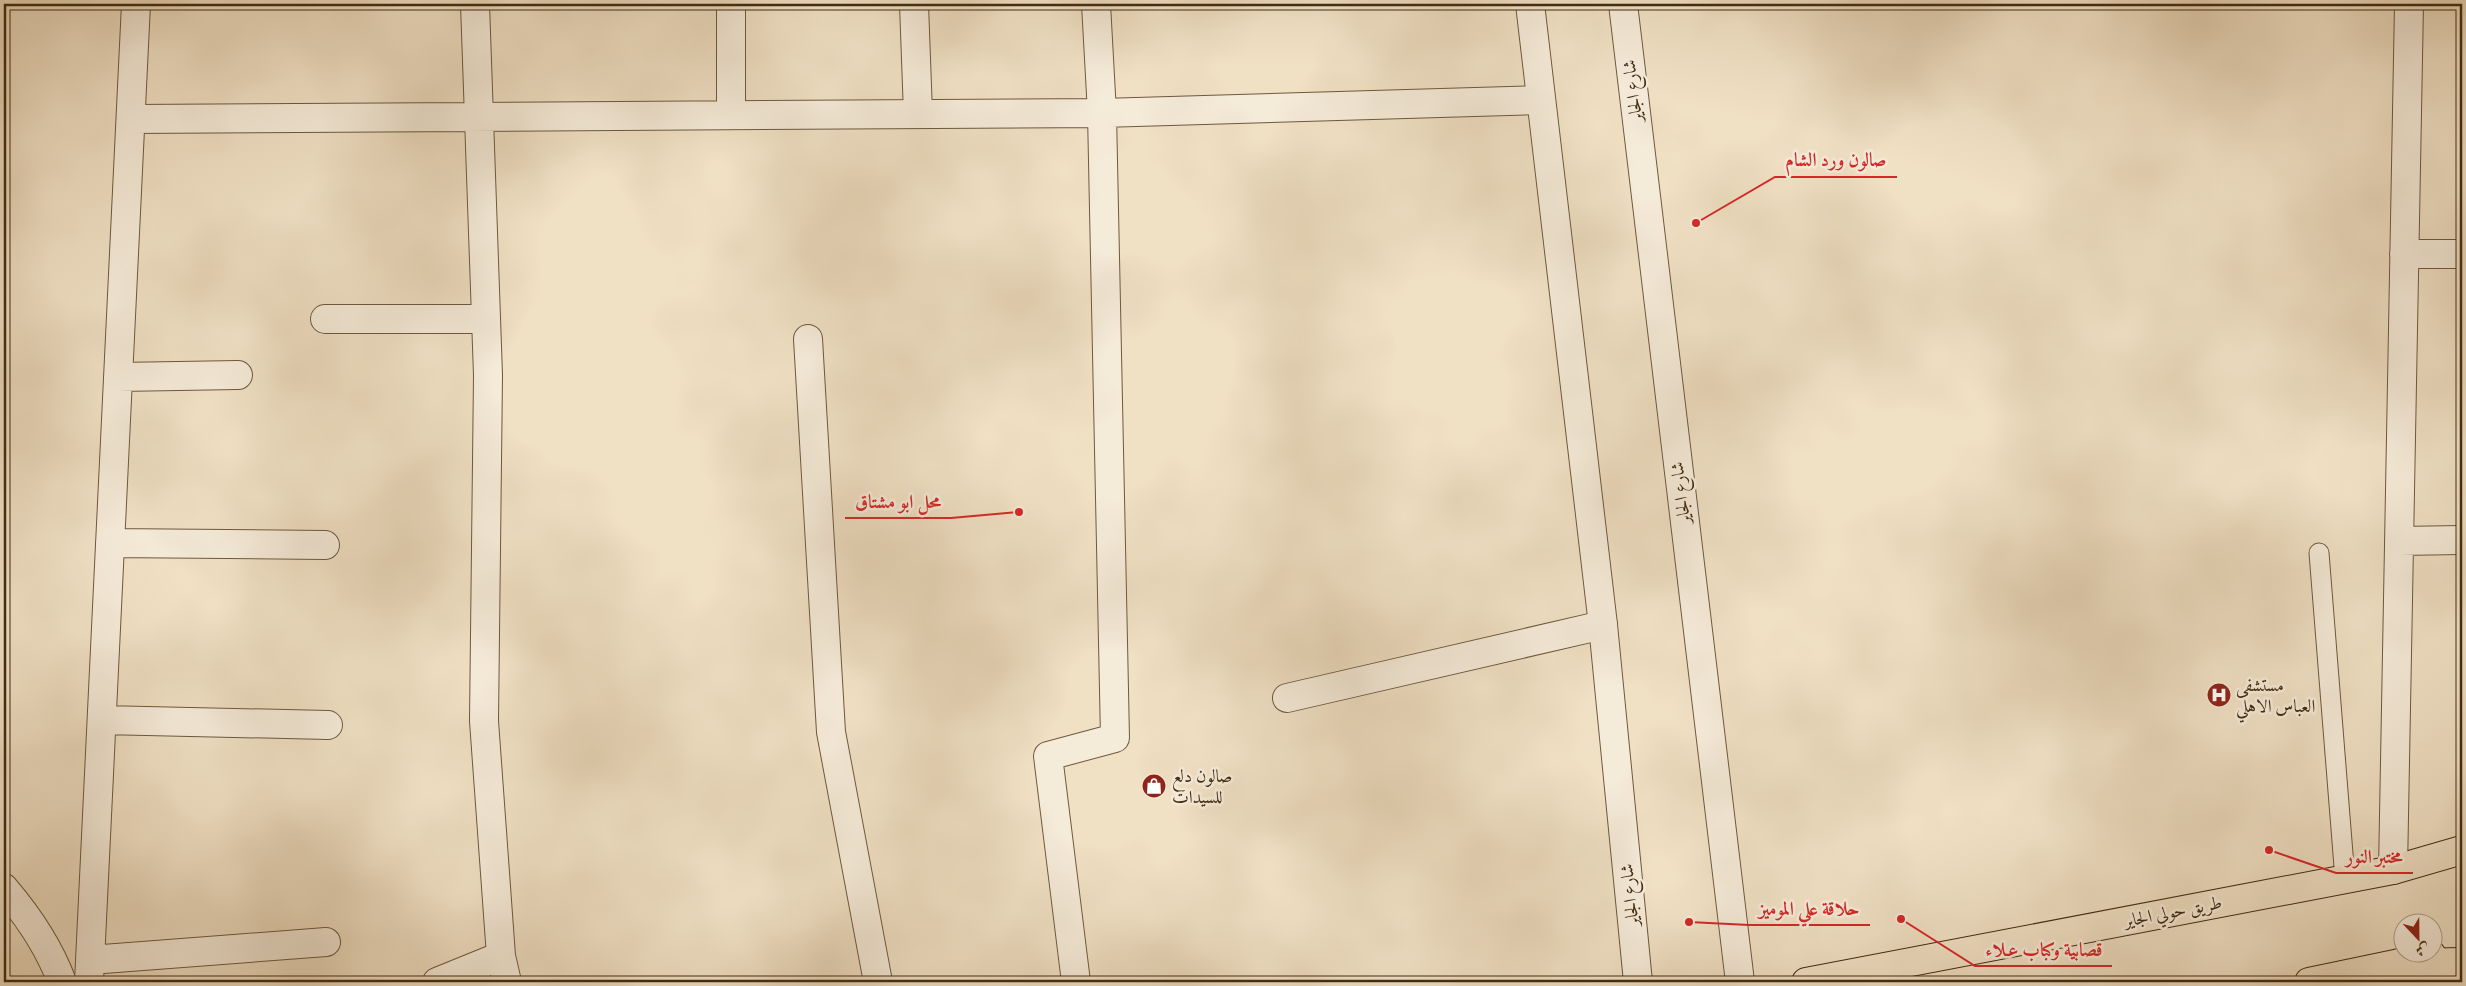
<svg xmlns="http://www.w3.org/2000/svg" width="2466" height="986" font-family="'IM FELL Double Pica',Amiri,serif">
  <rect width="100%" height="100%" fill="#f0e0c4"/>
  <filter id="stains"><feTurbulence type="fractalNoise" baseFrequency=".004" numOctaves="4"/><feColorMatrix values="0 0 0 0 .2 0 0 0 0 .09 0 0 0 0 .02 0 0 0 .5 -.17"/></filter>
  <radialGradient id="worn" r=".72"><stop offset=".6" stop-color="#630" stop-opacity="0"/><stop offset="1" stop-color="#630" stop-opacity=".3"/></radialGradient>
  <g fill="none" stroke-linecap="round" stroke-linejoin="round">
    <defs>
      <path id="service" d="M2319 553 2345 879"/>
      <path id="minor" d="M475 4 488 375 484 721 501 956 507 982
        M914 4 918 114
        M731 115V4
        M131 119 1102 113 1539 100
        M2404 254H2462
        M325 319H485
        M808 339 831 732 878 982
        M118 377 238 375
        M2399 541 2462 540
        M110 543 325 545
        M1287 698 1603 625
        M102 720 328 725
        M2393 870 2409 4
        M90 960 326 942
        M89 982 136 4
        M437 982 501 956
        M1076 982 1048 756 1115 738 1102 113 1096 4
        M2400 982V963"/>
      <path id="tertiary" d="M1530 4 1603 625 1638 982
        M1623 4 1740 982
        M4 888C28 916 49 947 62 982"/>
      <path id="trunk" d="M2411 963 2462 962
        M1806 982 2393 870 2462 850
        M2309 982 2400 963 2431 954"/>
    </defs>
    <use href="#service" stroke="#6d593e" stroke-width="21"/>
    <use href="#minor" stroke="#6d593e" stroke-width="30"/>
    <use href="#tertiary" stroke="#6d593e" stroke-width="30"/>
    <use href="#trunk" stroke="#412c12" stroke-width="30"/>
    <use href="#service" stroke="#f5ebd9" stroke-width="19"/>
    <use href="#minor" stroke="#f5ebd9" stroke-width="28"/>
    <use href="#tertiary" stroke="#f5ebd9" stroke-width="28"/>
    <use href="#trunk" stroke="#f0e0c4" stroke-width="28"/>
  </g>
  <defs>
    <symbol id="hospital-disc" viewBox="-11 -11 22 22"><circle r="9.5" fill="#8f2418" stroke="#f5ebd9"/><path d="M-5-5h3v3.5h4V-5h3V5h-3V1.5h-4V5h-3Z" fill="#fff"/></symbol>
    <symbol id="shop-disc" viewBox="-11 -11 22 22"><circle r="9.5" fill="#8f2418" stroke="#f5ebd9"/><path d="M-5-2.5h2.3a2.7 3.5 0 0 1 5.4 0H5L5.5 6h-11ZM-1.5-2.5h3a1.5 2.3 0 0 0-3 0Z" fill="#fff"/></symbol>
  </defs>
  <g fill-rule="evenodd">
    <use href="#hospital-disc" x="2205" y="681" width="28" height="28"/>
    <use href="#shop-disc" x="1140" y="772" width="28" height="28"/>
  </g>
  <g text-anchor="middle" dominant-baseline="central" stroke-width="5" stroke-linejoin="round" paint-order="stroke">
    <g font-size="18" fill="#412c12" stroke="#f5ebd9">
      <text transform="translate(1633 91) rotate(-97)">شارع الجاير</text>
      <text transform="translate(1681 493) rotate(-97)">شارع الجاير</text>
      <text transform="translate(1630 895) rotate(-96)">شارع الجاير</text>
      <text transform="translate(2173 912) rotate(-11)">طريق حولي الجاير</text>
    </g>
    <g font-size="18" fill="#412c12" stroke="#f5ebd9" text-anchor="start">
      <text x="2236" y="685">مستشفى<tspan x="2236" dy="21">العباس الاهلي</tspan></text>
      <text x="1172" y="776">صالون دلع<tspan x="1172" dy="21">للسيدات</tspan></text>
    </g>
  </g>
  <path fill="none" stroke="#d62828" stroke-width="2" d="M1696 223L1775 177H1897M1019 512L951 518H845M2269 850L2336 873H2413M1689 922L1749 925H1870M1901 919L1975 966H2112"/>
  <g fill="#d62828" stroke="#f5ebd9" stroke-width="2">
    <circle cx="1696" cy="223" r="5"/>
    <circle cx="1019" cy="512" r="5"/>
    <circle cx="2269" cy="850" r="5"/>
    <circle cx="1689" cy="922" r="5"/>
    <circle cx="1901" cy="919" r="5"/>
  </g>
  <g font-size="19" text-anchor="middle" font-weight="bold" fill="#d62828" stroke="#f5ebd9" stroke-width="5" stroke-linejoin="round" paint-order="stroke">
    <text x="1836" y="166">صالون ورد الشام</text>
    <text x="898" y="508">محل ابو مشتاق</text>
    <text x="2374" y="863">مختبر النور</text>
    <text x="1809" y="915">حلاقة علي الموميز</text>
    <text x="2044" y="956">قصابية وكباب عـلاء</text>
  </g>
  <rect width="2466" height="986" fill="none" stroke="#f0e0c4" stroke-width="20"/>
  <rect x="5" y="5" width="2456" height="976" fill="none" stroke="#412c12" stroke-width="2.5"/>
  <rect x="10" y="10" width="2446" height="966" fill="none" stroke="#412c12"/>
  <g transform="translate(2418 938) rotate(158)"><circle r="24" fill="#f5ebd9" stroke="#ad9f89"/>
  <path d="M0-4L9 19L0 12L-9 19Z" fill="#8f2418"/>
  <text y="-8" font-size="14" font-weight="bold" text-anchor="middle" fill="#412c12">ش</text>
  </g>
  <rect width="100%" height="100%" filter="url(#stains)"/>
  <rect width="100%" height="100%" fill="url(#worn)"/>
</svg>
